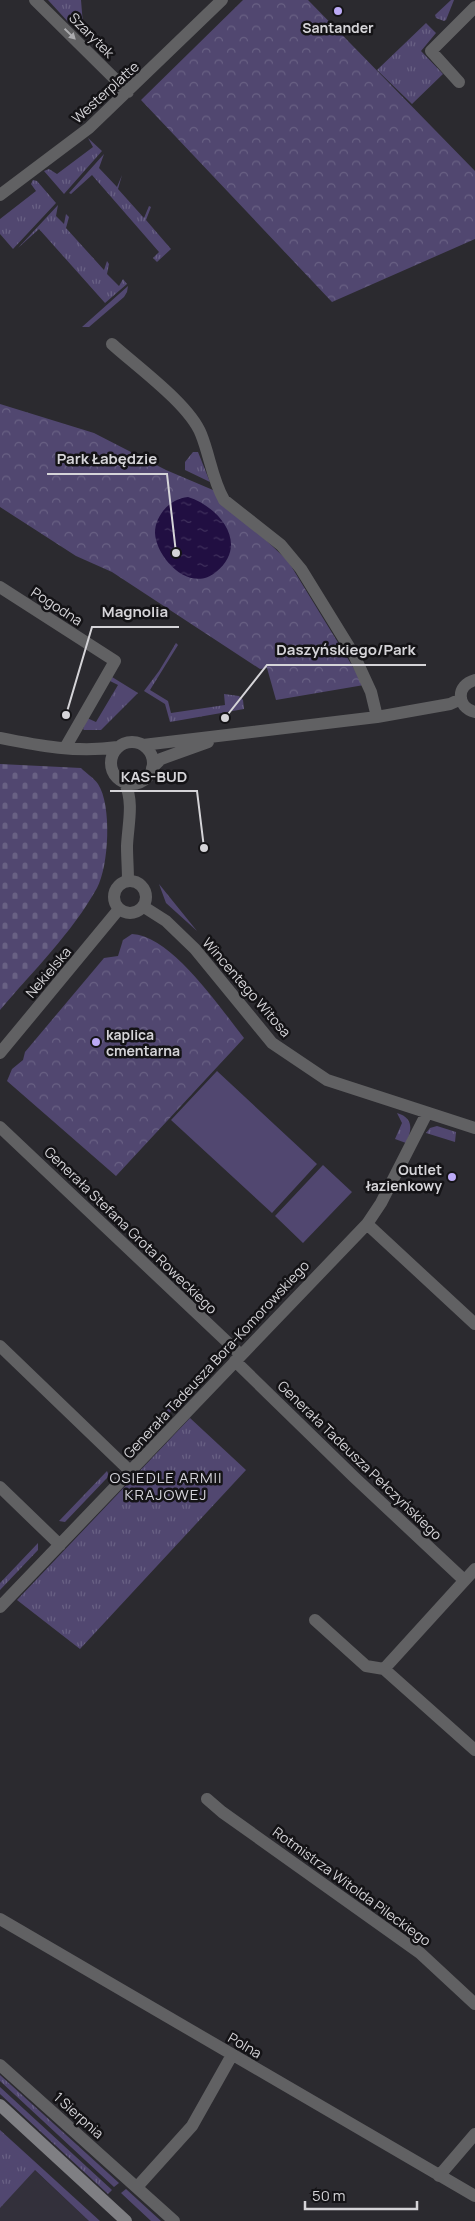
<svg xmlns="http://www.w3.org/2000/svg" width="475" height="2221" font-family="Manrope,sans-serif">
  <defs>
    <pattern id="grass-tufts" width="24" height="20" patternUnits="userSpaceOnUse" patternTransform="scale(1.25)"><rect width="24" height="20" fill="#514770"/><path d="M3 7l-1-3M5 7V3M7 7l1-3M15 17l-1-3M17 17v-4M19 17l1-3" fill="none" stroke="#696184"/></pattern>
    <pattern id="cemetery-stones" width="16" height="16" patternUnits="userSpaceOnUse" patternTransform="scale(1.25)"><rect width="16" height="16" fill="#514770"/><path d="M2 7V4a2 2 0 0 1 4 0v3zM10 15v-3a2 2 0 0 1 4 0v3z" fill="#696184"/></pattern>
    <pattern id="park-crowns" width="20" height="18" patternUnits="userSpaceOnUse" patternTransform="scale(1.25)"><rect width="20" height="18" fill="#514770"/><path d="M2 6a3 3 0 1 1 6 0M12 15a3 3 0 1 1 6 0" fill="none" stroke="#696184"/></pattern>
    <pattern id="water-ripples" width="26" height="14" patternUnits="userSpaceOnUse" patternTransform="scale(1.25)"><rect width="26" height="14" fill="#210f42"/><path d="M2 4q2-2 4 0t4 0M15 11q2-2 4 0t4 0" fill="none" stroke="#40315d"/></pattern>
  </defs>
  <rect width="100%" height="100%" fill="#2b2a2f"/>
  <path fill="#33303b" d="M0 2138 89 2221H0Z"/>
  <path fill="url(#grass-tufts)" d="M48 0H81L83 25 88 30 84 31 70 24Z
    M451 0H454L446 20 444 21 436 18 435 15Z
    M426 23 436 33 421 51 443 74 412 104 377 70Z
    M88 138 102 151 64 194 44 171 49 169 57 174 93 147Z
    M104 154 99 168 117 187 122 175 118 189 144 218 149 206 151 207 146 220 171 249 157 262 153 258 159 252 92 175 71 194 69 193Z
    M33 180 37 181 56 203 13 249 0 234V219L36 191 31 184Z
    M58 205 56 216 64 224 66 214 69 217 66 228 104 270 107 261 109 264 107 274 119 286 123 279 127 284 105 303 39 229 18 248Z
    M128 286 127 292 124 297 89 327H82Z
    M193 452H198L210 482 185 470V462Z
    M176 643 178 645 150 690 168 701 171 713 225 705 224 694 239 696 243 700 244 709 170 722 165 704 144 691 159 671Z
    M112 677 138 693 101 730H84L83 729 87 718 96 722 118 685 110 681Z
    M159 884 197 931 166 903Z
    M397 1113C414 1118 412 1130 406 1143L395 1139 402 1123Z
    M437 1126 456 1132 455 1142 426 1133 430 1128Z
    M219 1356V1361L175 1407 172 1405Z
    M170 1406 173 1409 137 1447 133 1450 129 1449Z
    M190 1418 246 1470 80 1649 17 1600Z
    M107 1471 109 1476 106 1479 65 1522 59 1521Z
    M38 1543V1550L0 1590V1583Z
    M0 2075 119 2183 114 2187 0 2081Z
    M0 2087 112 2190 108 2194 0 2094Z
    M0 2130 100 2221H89L35 2170 0 2208Z
    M126 2189 161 2221H151L121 2193Z"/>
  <path fill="url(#cemetery-stones)" d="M0 764 81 768C86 773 94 778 98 784 112 805 109 866 97 888 72 933 33 971 0 1010Z"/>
  <path fill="url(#park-crowns)" d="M243 0H308L475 171V239L332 302 141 100Z
    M0 404 94 433 166 470 213 490 288 561 364 685 276 700 267 668 260 669 112 572 76 556 0 507Z
    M132 934C171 935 221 1009 244 1038L116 1176 7 1081 12 1069 23 1060 25 1052 104 958 118 956 123 940Z"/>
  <path fill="#514770" d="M217 1071 317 1164 272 1213 171 1120Z
    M323 1165 352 1192 303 1243 275 1216Z"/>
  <path fill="url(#water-ripples)" d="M188 497C220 507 250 545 216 572 190 594 156 558 155 533 155 515 171 498 188 497Z"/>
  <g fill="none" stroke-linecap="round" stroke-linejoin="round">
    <path stroke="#616163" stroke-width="12" d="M35 0 128 92
      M459 82 431 51 475 7
      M0 195 89 128 222 0
      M112 344C136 366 189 404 201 434 210 456 212 479 224 500L281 545 301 569 354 655 371 692 377 717
      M0 587 115 661 65 748
      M475 680C456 685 456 707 475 712
      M0 738C39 746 78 753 118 747
      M111 763a21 21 0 1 1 42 0a21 21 0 1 1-42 0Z
      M143 745 377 717 450 704 461 699
      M152 768 161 759 208 742
      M125 783C134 803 128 824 127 846 127 857 128 869 128 881
      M114 897a16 16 0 1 1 32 0a16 16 0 1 1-32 0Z
      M144 907 166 921 195 949 272 1043 327 1080 475 1128
      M0 1053 119 909
      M0 1127 241 1355
      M367 1224 475 1324
      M0 1346 131 1472
      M235 1361 354 1477 464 1580
      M0 1487 60 1545
      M0 1607 367 1224 381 1203 427 1113
      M315 1620 366 1666 384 1669 475 1750
      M384 1669 475 1569
      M207 1799 222 1812 420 1953 475 2004
      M0 1919 475 2196
      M0 2065 174 2221
      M439 2176 475 2134
      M137 2187 192 2126 232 2055"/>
    <path stroke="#7f7f83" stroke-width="12" d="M0 2105 126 2221"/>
  </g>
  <defs><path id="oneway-solid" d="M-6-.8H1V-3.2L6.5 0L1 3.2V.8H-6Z" transform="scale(1.25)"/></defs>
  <use fill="#acacaf" href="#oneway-solid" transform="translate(70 34) rotate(44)"/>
  <g fill="#bcaaf6" stroke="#141316" stroke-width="2">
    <circle cx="338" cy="11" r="5"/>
    <circle cx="96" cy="1042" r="5"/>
    <circle cx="452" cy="1177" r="5"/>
  </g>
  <g text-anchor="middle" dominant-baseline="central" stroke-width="5" stroke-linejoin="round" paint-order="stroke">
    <g font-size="14" font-weight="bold" fill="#d5d4d8" stroke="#141316">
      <text x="338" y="27">Santander</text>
      <text x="106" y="1034" text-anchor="start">kaplica<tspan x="106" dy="16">cmentarna</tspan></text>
      <text x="442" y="1169" text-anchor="end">Outlet<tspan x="442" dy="16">łazienkowy</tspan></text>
    </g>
    <g font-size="14" fill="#d5d4d8" stroke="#141316">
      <text transform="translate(92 35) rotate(45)">Szarytek</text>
      <text transform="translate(105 92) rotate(-42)">Westerplatte</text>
      <text transform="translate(57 606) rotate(33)">Pogodna</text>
      <text transform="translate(48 972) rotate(-50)">Nekielska</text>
      <text transform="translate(247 987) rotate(49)">Wincentego Witosa</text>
      <text transform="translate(131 1230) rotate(44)">Generała Stefana Grota Roweckiego</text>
      <text transform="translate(216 1359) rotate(-47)">Generała Tadeusza Bora-Komorowskiego</text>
      <text transform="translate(360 1460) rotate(44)">Generała Tadeusza Pełczyńskiego</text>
      <text transform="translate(352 1886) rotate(36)">Rotmistrza Witolda Pileckiego</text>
      <text transform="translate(245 2045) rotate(30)">Polna</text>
      <text transform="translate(79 2115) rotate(42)">1 Sierpnia</text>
    </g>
    <g font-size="15" letter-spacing="1" fill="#d5d4db" stroke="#141316">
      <text x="166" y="1477">OSIEDLE ARMII<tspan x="166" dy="17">KRAJOWEJ</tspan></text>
    </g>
  </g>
  <path fill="none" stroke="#d5d4d8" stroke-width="2" d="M176 553L167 474H47M66 715L92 627H179M225 718L267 665H426M204 848L197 791H110"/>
  <g fill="#d5d4d8" stroke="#141316" stroke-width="2">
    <circle cx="176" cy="553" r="5"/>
    <circle cx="66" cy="715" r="5"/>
    <circle cx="225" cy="718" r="5"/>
    <circle cx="204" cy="848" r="5"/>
  </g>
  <g font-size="15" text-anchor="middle" font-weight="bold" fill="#d5d4d8" stroke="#141316" stroke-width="5" stroke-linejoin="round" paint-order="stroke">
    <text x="107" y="464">Park Łabędzie</text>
    <text x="135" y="617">Magnolia</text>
    <text x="346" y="655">Daszyńskiego/Park</text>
    <text x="154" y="782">KAS-BUD</text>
  </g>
  <path d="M305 2201v8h112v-8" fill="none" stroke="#d5d4d8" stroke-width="2.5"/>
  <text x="312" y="2201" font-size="15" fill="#d5d4d8" stroke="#141316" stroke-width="4" paint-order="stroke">50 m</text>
</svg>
